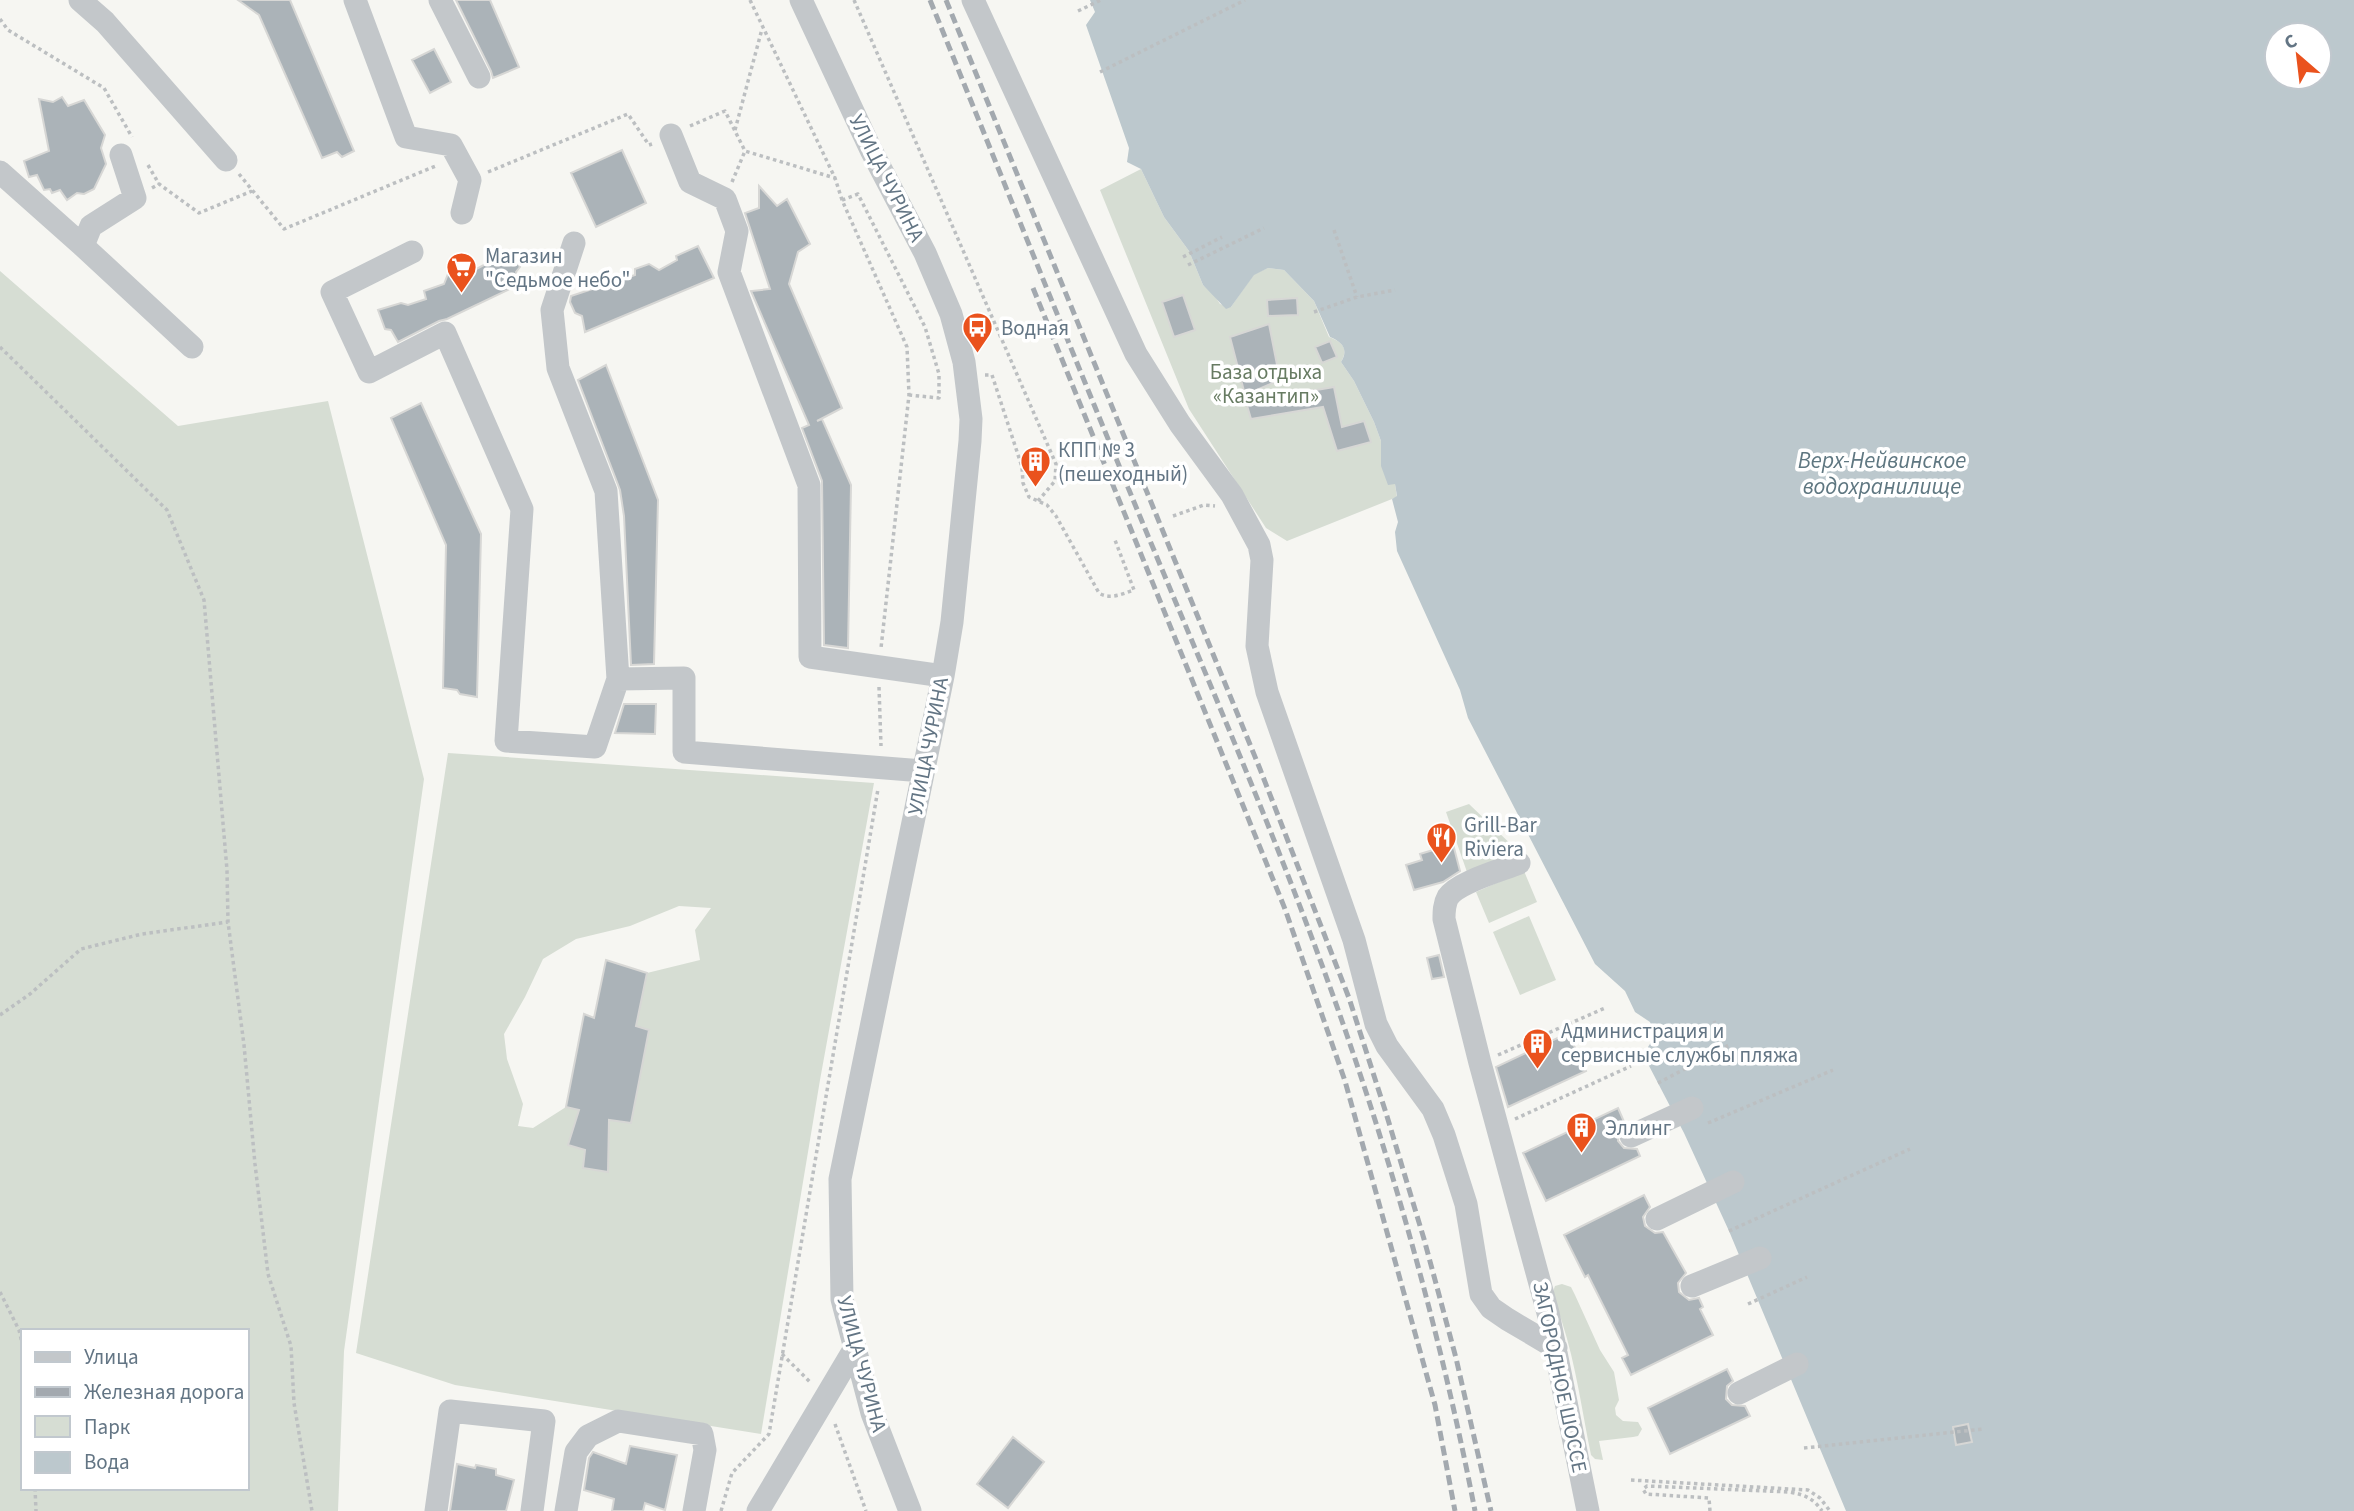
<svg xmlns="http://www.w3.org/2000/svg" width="2354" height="1511" font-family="'Source Sans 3',sans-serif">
  <rect width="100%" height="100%" fill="#f6f6f2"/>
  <path fill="#d6ddd3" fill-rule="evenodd" d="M1141 169 1164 217 1189 251 1203 285 1214 295 1220 304 1231 307 1254 274 1268 268 1284 270 1314 301 1329 337C1342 342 1349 348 1341 362L1354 381 1374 422 1381 441V457L1395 484 1397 497 1287 541 1266 528 1189 409 1100 190Z
    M0 271 178 426 328 401 424 779 344 1351 338 1511H0ZM23 1331H247V1488H23Z
    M448 753 874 783 820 1080 761 1434 455 1385 356 1353ZM679 906 711 908 695 930 700 960 647 973 636 1026 631 1123 609 1120 607 1172 583 1168 585 1150 568 1145 579 1110 566 1107 533 1128 518 1126 523 1104 507 1059 504 1034 525 997 543 959 576 939 630 926Z
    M1469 804 1520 853 1467 872 1446 812Z
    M1524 871 1537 902 1489 923 1476 892Z
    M1529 916 1556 980 1520 995 1493 932Z
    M1562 1284 1571 1287 1575 1295 1600 1350 1614 1372 1619 1400 1615 1408 1616 1415 1623 1421 1638 1422 1642 1429 1638 1436 1633 1437 1599 1441 1603 1460 1595 1459 1591 1455C1582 1411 1576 1365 1562 1322 1559 1311 1550 1297 1555 1286Z"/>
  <path fill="#bcc8cd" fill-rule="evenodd" d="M1090 0H2354V1511H1846L1729 1231 1684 1133 1647 1062 1648 1047 1655 1036 1650 1022 1635 1012 1625 991 1595 964 1468 718 1460 690 1397 551 1395 532 1398 522 1392 499 1397 496 1395 484 1388 485 1381 466V441L1374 422 1354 381 1341 362C1349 349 1342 342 1330 337L1314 301 1284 270 1268 268 1254 275 1231 307 1226 309 1203 285 1189 251 1164 217 1141 169 1127 162 1129 148 1086 25 1095 12ZM2277 35H2319V77H2277Z"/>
  <path fill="#abb3b8" stroke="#d7d7d5" stroke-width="2" d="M238 0H290L354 151 342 157 337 152 322 158 259 15Z
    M456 0H490L519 67 493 78 491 71Z
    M434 49 451 82 430 93 412 60Z
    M62 97 68 106 84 100 105 135 101 148 106 164 94 189 84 194 77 193 67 200 60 190 52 193 50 189 44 190 37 175 29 177 24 161 49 151 39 99 53 102Z
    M622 150 646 203 596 227 571 173Z
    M759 186 777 206 787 199 810 244 798 252 789 284 842 408 817 421 822 419 851 485 848 648 824 645 822 481 802 428 809 425 751 291 770 289 745 213 759 208Z
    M698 246 714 278 585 332 582 316 575 313 570 302 571 296 635 275V269L649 264 659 270 677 260 676 256Z
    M510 251 520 267 516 272 520 284 447 319 439 321 398 342 391 330 385 329 378 310 401 303 408 305 426 299 424 291 444 284 448 274 462 267 469 273Z
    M1183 295 1195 330 1174 337 1162 302Z
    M1297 298 1298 315 1268 316 1267 300Z
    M1269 324 1280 380 1245 395 1230 337Z
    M1330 341 1337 357 1322 363 1315 347Z
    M606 365 658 500 654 664 631 665 624 516 620 490 578 380Z
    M1334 387 1342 427 1364 421 1371 442 1337 451 1323 407 1251 419 1246 402Z
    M421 403 481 534 477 697 460 694 457 690 443 688 446 545 391 418Z
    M624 704H656L655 734 615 733Z
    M1453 844 1460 871 1443 882 1414 890 1406 865 1422 860 1420 854Z
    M1439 955 1444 977 1432 979 1427 958Z
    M606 960 647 973 636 1026 649 1030 631 1123 609 1120 608 1172 583 1168 585 1150 568 1145 579 1110 566 1107 584 1014 594 1018Z
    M1568 1033 1586 1071 1508 1107 1496 1067Z
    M1618 1108 1625 1124 1619 1129 1618 1141 1624 1148 1637 1149 1640 1156 1546 1201 1523 1153Z
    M1644 1195 1650 1207 1643 1217 1645 1226 1655 1233 1663 1232 1686 1273 1678 1283 1679 1292 1689 1300 1699 1298 1703 1307 1700 1309 1713 1335 1631 1375 1622 1358 1628 1355 1588 1275 1585 1277 1564 1235Z
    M1727 1369 1733 1381 1727 1386 1726 1399 1732 1405 1745 1406 1750 1416 1670 1454 1648 1408Z
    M1968 1424 1972 1442 1956 1445 1953 1427Z
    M1013 1437 1044 1462 1008 1508 977 1484Z
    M630 1446 677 1455 665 1510 645 1503 643 1511H612L614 1499 584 1490 589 1458 593 1452 626 1464Z
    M457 1464 475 1468 476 1465 496 1469V1475L514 1480 506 1511H450Z"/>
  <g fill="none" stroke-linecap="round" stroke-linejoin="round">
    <path stroke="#bcbfc1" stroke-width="3.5" stroke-dasharray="3.5 3.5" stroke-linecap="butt" d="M750 0 835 178 842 200 907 347 909 395 881 648
      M854 0 1056 464 1055 481 1038 501
      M1078 11 1101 0
      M0 19 8 30 104 88 132 137
      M1100 72 1245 0
      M690 126 725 111 745 151 835 178
      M735 130 762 29
      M148 165 159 184
      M488 172 628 114 649 145 652 144
      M239 174 284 229 438 165
      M732 182 745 151
      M152 188 159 184 199 213 252 191
      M842 200 858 194 925 327 939 374V398L909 395
      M1334 230 1357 297
      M1183 257 1222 237
      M1188 265 1264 228
      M1314 312 1357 297 1395 290
      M0 347 167 510 204 600 227 870 228 922 244 1045 255 1164 268 1274 291 1346 294 1403 312 1511
      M985 375H992L1022 467 1023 483 1029 497 1047 505 1056 516 1099 593C1110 600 1122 594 1134 590L1115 540
      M1173 516 1204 505 1215 506
      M879 687 881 746
      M0 1015 30 994 81 949 142 934 228 922
      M1498 1055 1605 1008
      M1658 1083 1727 1047 1714 1021
      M1515 1119 1631 1066
      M1708 1123 1833 1070
      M1729 1231 1910 1149
      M0 1292 19 1330 23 1347
      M1748 1304 1807 1277
      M782 1354 810 1382
      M835 1424 866 1511
      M1804 1448 1983 1429
      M1631 1480 1808 1490 1820 1498 1830 1511
      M35 1488 36 1511
      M721 1511 732 1473 769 1434 878 789
      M1710 1511 1709 1498 1646 1494 1643 1489 1647 1486 1790 1492C1805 1495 1813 1498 1822 1511"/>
    <path stroke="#c3c7ca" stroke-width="23" d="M80 0 105 22 226 160
      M355 0 406 137 451 145 470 180 462 213
      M440 0 479 77
      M801 0 871 150 925 253 951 314 964 362 971 419 970 441 952 622 943 676 840 1179 842 1299 872 1413 910 1511
      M973 0 1136 354 1180 424 1232 495 1259 545 1262 560 1257 646 1267 692 1354 940 1376 1024 1387 1046 1433 1109 1444 1135 1466 1204 1481 1294 1491 1308 1507 1319 1556 1348
      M671 135 690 182 725 199 737 231 729 272 809 485 810 657 943 676
      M0 172 83 246 192 347
      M574 243 552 310 558 368 606 491 618 679 684 678V752L923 771
      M83 246 91 226 135 198 121 155
      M412 252 332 292 369 372 445 333 522 509 506 741 595 747 618 679
      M1519 863C1502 870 1458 882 1448 897 1444 904 1444 912 1444 919L1480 1063 1548 1313 1588 1511
      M1631 1136 1692 1108
      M1657 1219 1733 1182
      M1692 1286 1760 1258
      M1739 1393 1797 1364
      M436 1511 450 1411 544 1421 532 1511
      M566 1511 576 1452 588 1436 618 1421 702 1434 705 1450 694 1511
      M758 1511 855 1348"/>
    <path stroke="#a3a9af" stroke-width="5" stroke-dasharray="10 5" stroke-linecap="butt" d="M930 0C998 167 1065 335 1134 502 1209 684 1289 864 1352 1050 1403 1200 1445 1356 1475 1511
      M946 0 1260 769 1349 998 1386 1113 1424 1239 1456 1358 1491 1511
      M1033 288 1285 909 1345 1081 1435 1405 1455 1511"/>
  </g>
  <defs>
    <symbol id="supermarket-pin" viewBox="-11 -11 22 30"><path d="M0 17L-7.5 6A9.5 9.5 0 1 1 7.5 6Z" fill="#ea521d" stroke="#fff"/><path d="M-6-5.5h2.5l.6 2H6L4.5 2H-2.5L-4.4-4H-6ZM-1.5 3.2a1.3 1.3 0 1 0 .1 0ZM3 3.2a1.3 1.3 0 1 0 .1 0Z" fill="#fff"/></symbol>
    <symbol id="bus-pin" viewBox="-11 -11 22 30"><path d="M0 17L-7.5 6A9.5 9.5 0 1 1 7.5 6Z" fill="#ea521d" stroke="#fff"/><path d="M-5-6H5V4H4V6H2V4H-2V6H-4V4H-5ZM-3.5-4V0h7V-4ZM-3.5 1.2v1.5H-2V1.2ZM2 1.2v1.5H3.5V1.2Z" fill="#fff"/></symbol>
    <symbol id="building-pin" viewBox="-11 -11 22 30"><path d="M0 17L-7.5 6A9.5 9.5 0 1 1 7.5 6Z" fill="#ea521d" stroke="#fff"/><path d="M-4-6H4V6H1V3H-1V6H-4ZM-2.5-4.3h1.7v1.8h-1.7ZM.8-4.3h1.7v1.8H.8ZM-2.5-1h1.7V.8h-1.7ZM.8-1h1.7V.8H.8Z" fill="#fff"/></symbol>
    <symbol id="restaurant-pin" viewBox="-11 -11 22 30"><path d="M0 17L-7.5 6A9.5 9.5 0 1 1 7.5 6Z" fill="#ea521d" stroke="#fff"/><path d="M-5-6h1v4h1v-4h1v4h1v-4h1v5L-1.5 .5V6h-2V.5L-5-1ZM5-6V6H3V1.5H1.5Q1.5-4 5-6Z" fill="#fff"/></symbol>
  </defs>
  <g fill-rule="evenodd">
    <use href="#supermarket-pin" x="444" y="250" width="35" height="47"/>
    <use href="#bus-pin" x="960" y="310" width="35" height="47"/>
    <use href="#building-pin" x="1018" y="444" width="35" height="47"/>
    <use href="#restaurant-pin" x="1424" y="820" width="35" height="47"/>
    <use href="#building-pin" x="1520" y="1026" width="35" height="47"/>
    <use href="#building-pin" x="1564" y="1110" width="35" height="47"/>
  </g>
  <g text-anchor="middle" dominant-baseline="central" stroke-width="7" stroke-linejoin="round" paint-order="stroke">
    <g font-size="21" fill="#637584" stroke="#fff">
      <text transform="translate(887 178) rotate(63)">УЛИЦА ЧУРИНА</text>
      <text transform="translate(928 746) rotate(-79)">УЛИЦА ЧУРИНА</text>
      <text transform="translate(862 1364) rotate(75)">УЛИЦА ЧУРИНА</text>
      <text transform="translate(1560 1377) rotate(78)">ЗАГОРОДНОЕ ШОССЕ</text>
    </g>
    <g font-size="21" fill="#637584" stroke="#fff" text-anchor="start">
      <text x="485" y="256">Магазин<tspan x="485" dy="24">"Седьмое небо"</tspan></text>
      <text x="1001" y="328">Водная</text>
      <text x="1058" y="450">КПП № 3<tspan x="1058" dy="24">(пешеходный)</tspan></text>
      <text x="1464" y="825">Grill-Bar<tspan x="1464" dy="24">Riviera</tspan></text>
      <text x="1561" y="1031">Администрация и<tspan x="1561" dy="24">сервисные службы пляжа</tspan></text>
      <text x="1605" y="1128">Эллинг</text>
    </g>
    <g font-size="21" fill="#677b62" stroke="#fff">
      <text x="1266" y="372">База отдыха<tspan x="1266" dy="24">«Казантип»</tspan></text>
    </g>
    <g font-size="23" font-style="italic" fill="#5f7781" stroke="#fff">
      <text x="1882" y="460">Верх-Нейвинское<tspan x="1882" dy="26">водохранилище</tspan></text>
    </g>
  </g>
  <rect x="21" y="1329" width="228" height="161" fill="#ffffff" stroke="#c1c8ce" stroke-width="2"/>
  <rect x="35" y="1352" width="35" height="10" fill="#c3c7ca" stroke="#c1c8ce" stroke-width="2"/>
  <text x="84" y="1364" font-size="21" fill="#637584">Улица</text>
  <rect x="35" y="1387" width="35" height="10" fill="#a3a9af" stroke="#c1c8ce" stroke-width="2"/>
  <text x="84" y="1399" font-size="21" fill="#637584">Железная дорога</text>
  <rect x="35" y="1416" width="35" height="21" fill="#d6ddd3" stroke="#c1c8ce" stroke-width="2"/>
  <text x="84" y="1434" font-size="21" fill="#637584">Парк</text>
  <rect x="35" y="1452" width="35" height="21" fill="#bcc8cd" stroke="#c1c8ce" stroke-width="2"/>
  <text x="84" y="1469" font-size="21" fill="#637584">Вода</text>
  <g transform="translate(2298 56) rotate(332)"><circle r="33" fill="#ffffff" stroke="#c1c8ce" stroke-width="2"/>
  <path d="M0-5L12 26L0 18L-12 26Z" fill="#ea521d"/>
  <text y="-10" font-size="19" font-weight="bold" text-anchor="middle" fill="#637584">С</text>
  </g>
</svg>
